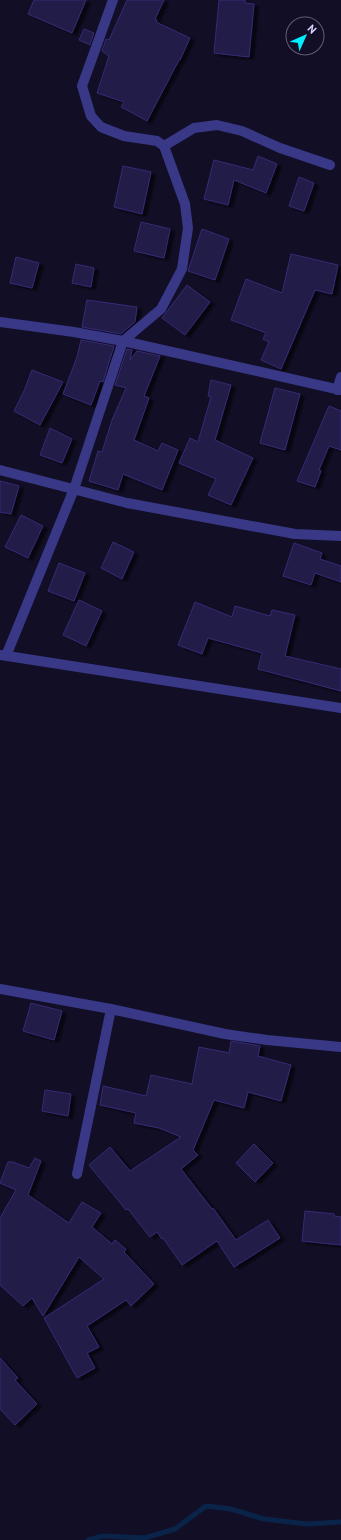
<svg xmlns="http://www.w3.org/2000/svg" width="341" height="1540" font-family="'PT Sans',sans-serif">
  <defs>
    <filter id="shadow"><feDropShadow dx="4.5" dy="2.5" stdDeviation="1" flood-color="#0009"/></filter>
  </defs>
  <rect width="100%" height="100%" fill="#120e26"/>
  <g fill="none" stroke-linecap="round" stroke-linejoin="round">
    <path stroke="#0a2449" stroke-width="5" d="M88 1540 103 1536 145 1538 175 1529 206 1506 231 1509 264 1519 307 1524 341 1522"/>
  </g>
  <path fill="#221a48" stroke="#372b75" filter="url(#shadow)" d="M34 0H86L72 33 28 14Z
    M127 0H164L155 19 157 20 156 22 190 38 180 60H179L147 121 121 107 124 102 97 93 109 56 102 51 106 39 109 40Z
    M219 0H245V3L254 4 249 57 214 53Z
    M84 29 94 33 90 45 79 40Z
    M258 156 277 164 266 193 234 180 228 205 204 199 214 160 253 170Z
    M123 166 151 172 142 214 114 207Z
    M299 177 314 183 304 211 289 206Z
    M141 222 170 229 164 258 134 251Z
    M202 229 229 239 215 280 188 271Z
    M291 254 338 265 332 294 315 290 281 369 261 360 269 342 263 339 266 333 231 320 246 279 282 293Z
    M16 257 39 263 32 288 10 283Z
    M76 264 94 268 91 287 72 283Z
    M187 285 210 302 185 335 162 318Z
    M87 300 137 307 135 322 121 334 82 327Z
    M81 340 114 346 103 382 100 381 91 405 63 394 77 357Z
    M127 349 132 350 130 360 137 351 160 356 144 396 149 398 134 440 158 451 162 443 178 450 162 490 123 474 118 490 89 481 98 451 102 452 112 420 126 388 115 385Z
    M32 370 63 382 40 425 14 411 24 391Z
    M211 380 231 385 215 440 253 458 231 505 208 495 216 479 179 463 190 438 198 442 211 397 208 396Z
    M275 388 300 394 285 450 260 443Z
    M329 406 341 411V450L329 446 319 470 321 471 315 487 297 481Z
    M50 428 72 439 62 463 40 455Z
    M0 481 19 486 11 514 0 512Z
    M21 515 43 526 28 558 5 547Z
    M113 542 134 552 122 579 101 568Z
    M294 543 322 553 320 559 341 566V582L315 573 311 585 283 576Z
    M59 563 85 573 74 601 48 591Z
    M79 600 102 611 86 646 63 635Z
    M195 602 232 617 235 606 270 616 272 610 295 615 285 656 341 669V691L258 669 262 653 208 638 202 654 178 645Z
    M31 1003 62 1011 54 1040 23 1031Z
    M231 1041 260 1046 258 1056 291 1065 281 1101 248 1092 244 1108 214 1100 193 1150 198 1155 181 1169 212 1209 213 1208 236 1240 268 1220 280 1238 234 1267 217 1241 182 1265 163 1238 162 1239 157 1232 150 1237 128 1209 126 1210 89 1165 110 1147 130 1171 181 1137 159 1128 134 1123 136 1113 100 1105 103 1086 146 1096 151 1075 192 1084 199 1047 229 1053Z
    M45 1090 71 1094 68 1116 42 1111Z
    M254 1144 273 1163 255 1182 236 1163Z
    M35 1158 41 1161 28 1195 69 1223 82 1202 101 1213 92 1227 112 1244 115 1240 126 1249 124 1252 154 1284 131 1306 126 1300 87 1326 99 1347 87 1353 95 1368 77 1378 44 1318 104 1279 79 1257 43 1316 32 1298 23 1306 0 1285V1218L16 1190 0 1183 8 1162H13L29 1168Z
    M305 1211 334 1214V1216L341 1217V1245L302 1241Z
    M0 1358 18 1378 15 1380 37 1404 15 1425 0 1409Z"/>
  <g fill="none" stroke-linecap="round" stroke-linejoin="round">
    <path stroke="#383887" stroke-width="10" d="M164 146 194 128 217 125 242 131 280 148 330 165
      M0 322 74 332 123 341 341 390
      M337 390 341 377
      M0 470 127 503 295 534 341 536
      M1 655 341 708
      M6 656 74 489 123 341 161 309 182 269 188 228 185 204 164 146 157 141 124 136 101 127 91 116 82 86 113 0
      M0 989 111 1009 225 1034 267 1040 341 1047
      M77 1174 111 1009"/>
  </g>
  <g transform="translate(305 36) rotate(45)"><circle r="19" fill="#120e26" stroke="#615d7d"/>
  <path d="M0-3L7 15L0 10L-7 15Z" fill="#00eeff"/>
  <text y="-6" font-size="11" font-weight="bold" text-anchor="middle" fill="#d7d4ff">N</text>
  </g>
</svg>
